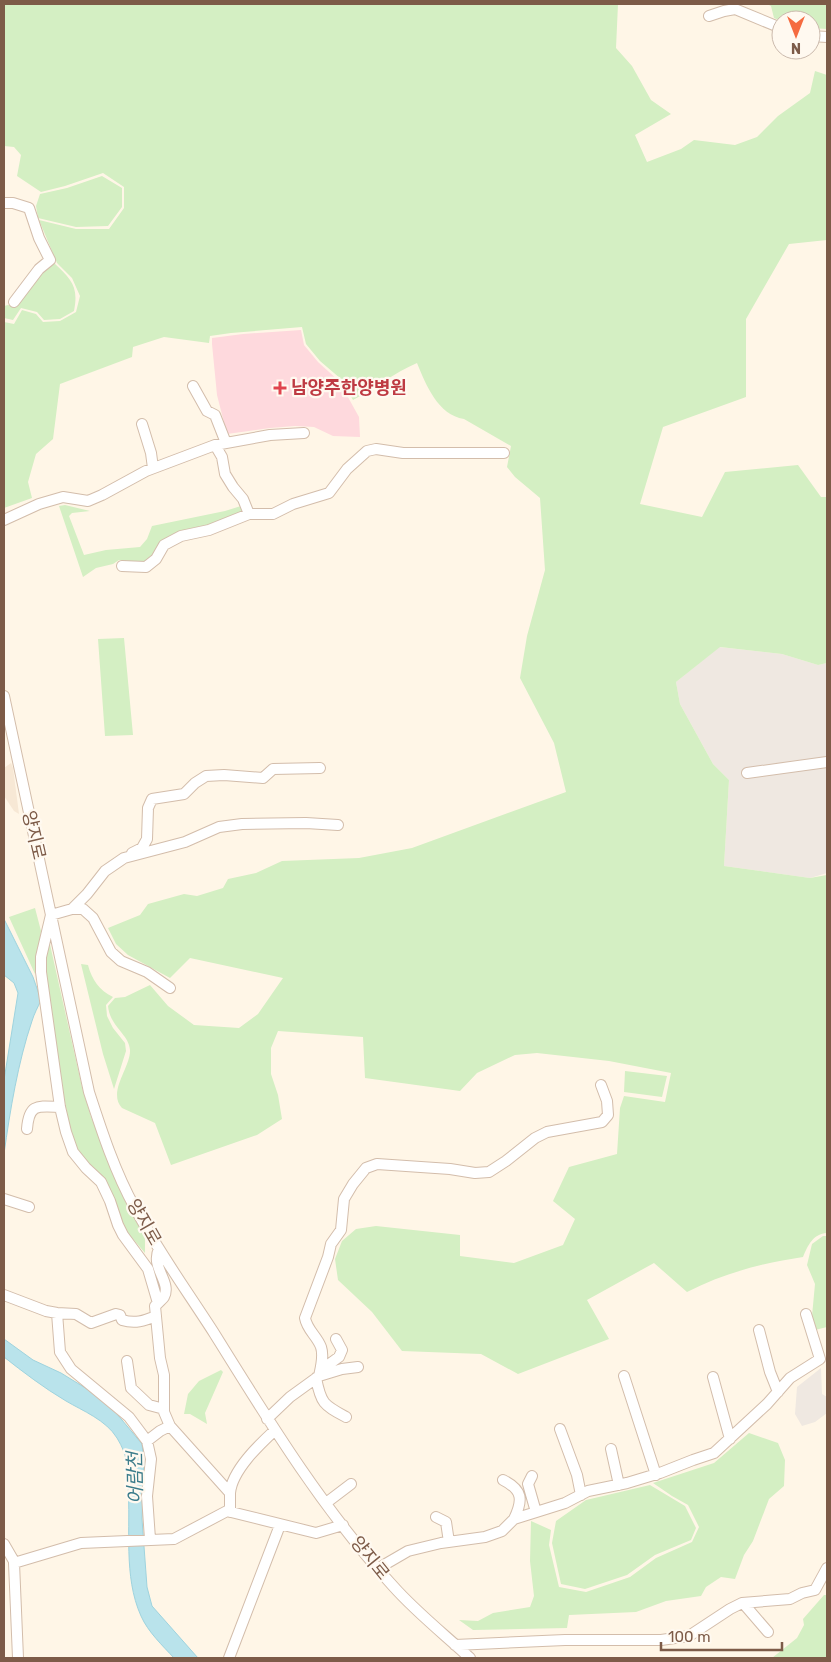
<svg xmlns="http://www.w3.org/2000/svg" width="831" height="1662" font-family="Rubik,'Noto Sans KR',sans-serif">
  <rect width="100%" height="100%" fill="#fff6e7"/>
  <path fill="#f7e8d5" d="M11 763 13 768 19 814 14 811 4 796V768Z"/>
  <path fill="#efe8e1" d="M719 647 782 654 818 665 827 663V873L810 878 724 866 729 780 713 764 680 704 676 682Z
    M821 1368 822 1394 827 1397V1413L815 1422 802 1426 795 1414 797 1387Z"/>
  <path fill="#fed9dd" d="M301 330 304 345 318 362 339 381 359 417 360 437 333 436 314 427 295 426 270 428 227 434 217 395 212 344V338L243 334Z"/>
  <path fill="#d4efc3" d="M4 4H618L616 48 632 66 651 100 671 114 635 135 647 162 681 149 694 140 735 145 757 137 778 116 810 93 815 71 827 75V240L789 244 746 319V397L663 427 640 504 702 517 725 472 798 465 821 497H827V663L818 665 782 654 720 647 676 682 680 704 713 764 729 780 724 866 810 878 827 875V1233C813 1234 808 1245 803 1257 763 1263 724 1273 687 1292L654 1263 587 1300 609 1339 518 1374 481 1354 402 1351 372 1312 338 1280 335 1259 342 1241 356 1229 376 1226 460 1235V1256L514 1263 563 1245 575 1219 553 1201 569 1167 617 1154 620 1108 624 1096 665 1102 671 1073 609 1061 537 1053 515 1055 477 1073 460 1091 365 1078 363 1037 278 1031 271 1048V1074L278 1095 282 1119 257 1135 171 1165 155 1123 122 1108C107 1092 131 1067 130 1050 129 1034 110 1027 108 1006L115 998 125 997 150 985 168 1006 194 1025 239 1028 258 1014 283 978 190 958 170 978 128 955 116 944 108 928 140 915 148 904 184 894 197 896 223 888 228 879 256 873 282 861 359 858 412 848 566 792 554 743 520 678 527 636 545 570 540 498 515 477 507 467 511 446 464 419C438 415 426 385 417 363 394 373 375 388 353 400L341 379 320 361 306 344 302 327 231 333 210 336 209 343 164 337 133 347 132 357 60 384 53 439 36 454 28 482 32 498 4 508V322L14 324 22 310 36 314 43 322 60 321 76 312 80 296 72 278 57 263 39 220 76 229H109L124 208V187L103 173 65 186 41 192 17 176 21 155 14 147 4 146Z
    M767 4H827V29L811 28V20L781 21 774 18 771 6Z
    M102 176 122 188V207L108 226 76 227 38 218 36 206 40 194 67 188Z
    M54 263C71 279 79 286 74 311L60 319 44 320 37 312 21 308 13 320 4 318V306L8 305 16 306 43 270Z
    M65 505 90 511 72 513 69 516 84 555 106 550 140 547 147 539 152 526 225 511 241 506 242 510C234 524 200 525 185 530 179 531 172 535 167 538 158 545 151 563 139 563 132 563 125 561 119 560L113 564 96 568 83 577 59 506Z
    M124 638 133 735 105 736 98 639Z
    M35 908 41 931 35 974 9 917Z
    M49 940 82 1087 91 1117 117 1181 145 1237V1253L122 1226 93 1170 77 1150 69 1123 63 1092 44 967Z
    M81 964 88 965C92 980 99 990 113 997L106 1005 107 1016 113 1028 125 1043 126 1051 114 1089 103 1054Z
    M625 1071 667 1076 662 1097 624 1092Z
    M823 1236H827V1327L815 1330 812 1316 815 1284 807 1265 812 1244Z
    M221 1370 223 1372 205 1413 207 1424 190 1414H184L188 1394 199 1381Z
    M749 1433 778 1443 785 1460 784 1486 769 1499 753 1541 744 1555 735 1579 721 1577 706 1587 701 1596 666 1601 636 1612 569 1615 567 1628 473 1630 459 1620 478 1621 493 1613 530 1607 534 1596 530 1561 531 1521 551 1530 549 1545 559 1587 586 1592 630 1577 656 1558 692 1542 699 1527 688 1505 672 1496 653 1483 714 1463Z
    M650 1485 685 1506 696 1528 691 1540 655 1555 627 1575 585 1589 561 1584 552 1543 556 1521 586 1500Z
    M824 1595H827V1658H772L797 1638 804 1625 803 1619Z"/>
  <path fill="#b9e3eb" stroke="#9ed3de" d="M4 919 33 977 41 1000C38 1007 34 1014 32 1021 18 1062 10 1111 4 1154V1080L18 993 14 983 4 975Z
    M4 1339 33 1360 61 1373 87 1389 112 1408 142 1444 144 1463 142 1519 147 1587 152 1606 198 1658H174C163 1646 148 1632 141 1616 123 1576 131 1528 128 1485 127 1465 128 1456 117 1438 106 1420 83 1411 66 1401 44 1388 23 1372 4 1357Z"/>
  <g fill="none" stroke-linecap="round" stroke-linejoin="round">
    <defs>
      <path id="minor" d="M709 16 724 11 735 9 781 28
        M811 36 827 37
        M4 203H13L29 208 39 238 50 260 39 269 14 302
        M193 386 207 411 215 415 226 443
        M142 424 151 453 153 468
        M215 445 222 457 225 474 233 487 243 499 249 514
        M4 520 39 504 63 497 88 501 102 495 146 471 215 445 270 435 304 433
        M122 566 146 567 156 559 164 545 181 536 209 530 249 514H273L293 504 329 493 347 469 367 451 376 449 403 453H504
        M4 696 89 1092C102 1132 115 1172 135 1208 158 1251 187 1291 214 1333 268 1420 323 1510 393 1586 416 1612 444 1634 470 1658
        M747 773 827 762
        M132 853 142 848 147 839 148 808 152 799 184 794 195 783 206 776 224 775 263 778 273 769 320 768
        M72 909 87 894 105 871 124 858 185 842 219 827 242 824 306 823 338 825
        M27 1129C29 1103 38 1106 60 1107
        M4 1199 29 1207
        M159 1249C150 1267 172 1282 164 1297 162 1300 158 1303 155 1306L160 1358 164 1375V1412L170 1426 230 1493
        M4 1295 46 1311 57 1313 76 1314 91 1323 116 1314 120 1315 122 1320C135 1324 144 1321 156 1316
        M158 1303 148 1269 123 1235 118 1225 110 1201 101 1182 86 1168 73 1152 66 1132 60 1107 41 972V957L51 915 72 909H83L93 918 111 952 121 961 147 972 170 988
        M57 1313 60 1352 71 1369 129 1417 147 1441 151 1459 147 1496 150 1539
        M759 1330 770 1372 778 1392
        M127 1361 131 1388 149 1405 164 1409
        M321 1370 339 1357 342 1350 336 1339
        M319 1376 342 1369 358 1367
        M624 1376 656 1475
        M713 1377 730 1439
        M316 1378C321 1404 324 1405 346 1417
        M267 1419 290 1397 319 1376C321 1367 324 1356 321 1347 317 1336 307 1330 305 1318L328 1257 331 1244 341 1230 344 1199 353 1184 366 1168 377 1164 450 1169 475 1173 489 1172 506 1161 535 1138 547 1132 602 1122 608 1115 607 1101 601 1085
        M560 1429 577 1475 581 1495
        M147 1441 160 1431 170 1426
        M611 1449 619 1485
        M532 1476 528 1484 536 1512
        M503 1480C523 1490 523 1500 514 1519
        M326 1503 351 1484
        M230 1512C230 1506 230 1499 230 1493 232 1470 260 1444 275 1430
        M436 1517 446 1522 449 1542
        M4 1544 15 1563
        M377 1569 408 1551 441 1543 485 1537 502 1531 514 1519 565 1503 588 1491 627 1483 660 1473 693 1460 714 1453 767 1404 790 1378 820 1359 806 1314
        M743 1603 768 1632
        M455 1645 565 1640H661L689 1636 730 1609 742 1603 790 1599 802 1593 815 1590 827 1568
        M18 1658 14 1563 81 1543 174 1539 227 1511 316 1533 343 1525
        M229 1658 280 1525"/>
    </defs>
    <use href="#minor" stroke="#d3bdab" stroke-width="12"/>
    <use href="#minor" stroke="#fff" stroke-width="10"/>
  </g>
  <path fill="#e0444e" stroke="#fff9f0" stroke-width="2" d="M277.5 380.5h5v5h5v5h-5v5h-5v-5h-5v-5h5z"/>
  <g text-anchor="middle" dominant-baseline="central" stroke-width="4.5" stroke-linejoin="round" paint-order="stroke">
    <g font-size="18" font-weight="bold" fill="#be3a42" stroke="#fff9f0" text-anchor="start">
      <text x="291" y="388">남양주한양병원</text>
    </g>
    <g font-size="18" fill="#7d5b48" stroke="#fff9f0">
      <text transform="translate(34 835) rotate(77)">양지로</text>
      <text transform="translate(144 1222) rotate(60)">양지로</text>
      <text transform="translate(370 1558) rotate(51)">양지로</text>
    </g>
    <g font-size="19" font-style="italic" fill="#3b7c8b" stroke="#fff9f0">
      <text transform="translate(135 1478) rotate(-91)">어람천</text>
    </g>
  </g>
  <rect width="831" height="1662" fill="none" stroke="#7d5b48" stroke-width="10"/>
  <g transform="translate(796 35) rotate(180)"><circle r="24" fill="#fff9f0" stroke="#cbbaad"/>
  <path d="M0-4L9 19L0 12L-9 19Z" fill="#f56b40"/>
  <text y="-8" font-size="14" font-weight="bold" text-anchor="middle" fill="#7d5b48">N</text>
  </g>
  <path d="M661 1642v8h121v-8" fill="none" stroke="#7d5b48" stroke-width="2.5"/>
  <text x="668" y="1642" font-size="15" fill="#7d5b48" stroke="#fff9f0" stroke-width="4" paint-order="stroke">100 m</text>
</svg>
